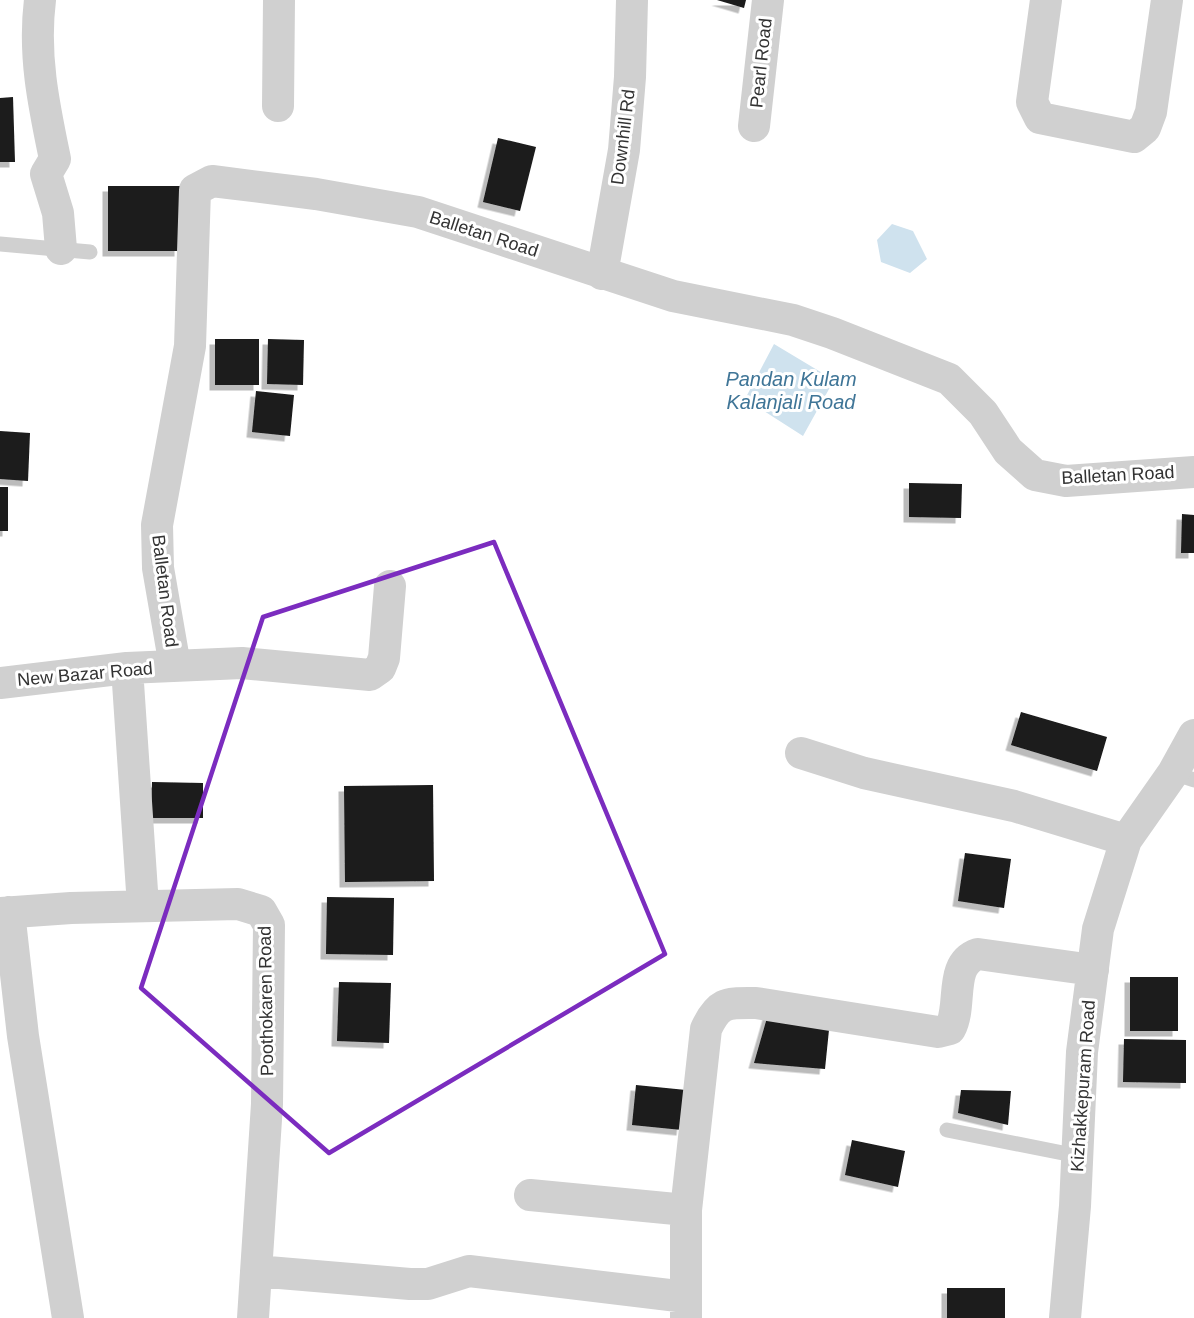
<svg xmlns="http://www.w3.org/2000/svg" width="1194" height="1318" font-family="Helvetica,sans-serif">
  <defs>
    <filter id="shadow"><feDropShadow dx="-5.5" dy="5.5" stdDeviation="0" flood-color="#0004"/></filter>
  </defs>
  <rect width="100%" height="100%" fill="#fff"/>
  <path fill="#cfe2ee" d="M892 224 913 231 927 259 910 273 881 262 877 240Z
    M774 344 834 380 803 436 745 399Z"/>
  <path fill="#1a1a1a" filter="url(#shadow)" d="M717 0H746L744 8Z
    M13 97 15 162H0V98Z
    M498 138 536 147 520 211 483 202Z
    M108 186H180V251H108Z
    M215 339H259V385H215Z
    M268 339 304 340 303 385 267 384Z
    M256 391 294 395 290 436 252 432Z
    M0 431 30 433 28 481 0 479Z
    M909 483 962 484 961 518 909 517Z
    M0 487H8V531H0Z
    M1182 514 1194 515V553H1181Z
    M1021 712 1107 737 1097 771 1011 745Z
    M152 782 203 783V818H151Z
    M433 785 434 881 345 882 344 786Z
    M965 853 1011 859 1004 908 958 901Z
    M327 897 394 898 393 955 326 954Z
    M1130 977H1178V1031H1130Z
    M339 982 391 983 389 1043 337 1041Z
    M769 1011 830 1020 825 1069 754 1063Z
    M1124 1039 1186 1040V1083L1123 1082Z
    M636 1085 686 1090 682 1130 632 1125Z
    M961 1090 1011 1091 1008 1125 958 1113Z
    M852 1140 905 1151 898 1187 845 1175Z
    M947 1288H1005V1318H947Z"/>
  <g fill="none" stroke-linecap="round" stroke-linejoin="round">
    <path stroke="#d0d0d0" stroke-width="15" d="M0 244 90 252
      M1173 773 1194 780
      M947 1130 1078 1156"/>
    <path stroke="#d0d0d0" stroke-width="32" d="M40 0C33 55 44 106 55 159L46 174 58 213 61 249
      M1046 0 1032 102 1040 118 1134 137 1145 128 1151 112 1167 0
      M278 106 279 0
      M754 126 768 0
      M602 274 624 150 630 77 632 0
      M175 666 158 568 157 525 190 346 195 190 212 181 316 194 418 212 673 296 793 320 832 333 949 379 983 413 1008 451 1035 475 1066 481 1194 472
      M127 668 143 906
      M0 683 127 668 242 663 370 675 380 668 384 658 390 586
      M801 753 864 773 1014 806 1126 840
      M9 912 23 1036 68 1318
      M0 913 71 908 238 904 261 911 269 925 267 1104 253 1318
      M530 1195 686 1210
      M256 1271 410 1284H428L469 1271 686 1297
      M686 1318V1210L706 1029C719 1001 727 1003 756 1003L938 1032 950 1029C963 1005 948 964 978 954L1093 970
      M1065 1318 1075 1206 1082 1052 1098 929 1126 840 1173 773 1194 735"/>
  </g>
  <path fill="none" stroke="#7b2cbf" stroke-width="4.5" stroke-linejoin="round" d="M494 542 665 954 329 1153 141 988 263 617Z"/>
  <g text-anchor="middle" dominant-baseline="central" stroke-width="6" stroke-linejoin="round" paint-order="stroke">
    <g font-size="18" fill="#333" stroke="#fff">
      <text transform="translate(761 63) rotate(-84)">Pearl Road</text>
      <text transform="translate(623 137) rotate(-83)">Downhill Rd</text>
      <text transform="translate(484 234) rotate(18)">Balletan Road</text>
      <text transform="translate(1118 475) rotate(-3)">Balletan Road</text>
      <text transform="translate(165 591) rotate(83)">Balletan Road</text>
      <text transform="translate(85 674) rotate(-5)">New Bazar Road</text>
      <text transform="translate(266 1001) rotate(-91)">Poothokaren Road</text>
      <text transform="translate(1083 1086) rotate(-86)">Kizhakkepuram Road</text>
    </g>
    <g font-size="20" font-style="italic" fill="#3f7597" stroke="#fff">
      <text x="791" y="379">Pandan Kulam<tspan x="791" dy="23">Kalanjali Road</tspan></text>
    </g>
  </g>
</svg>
